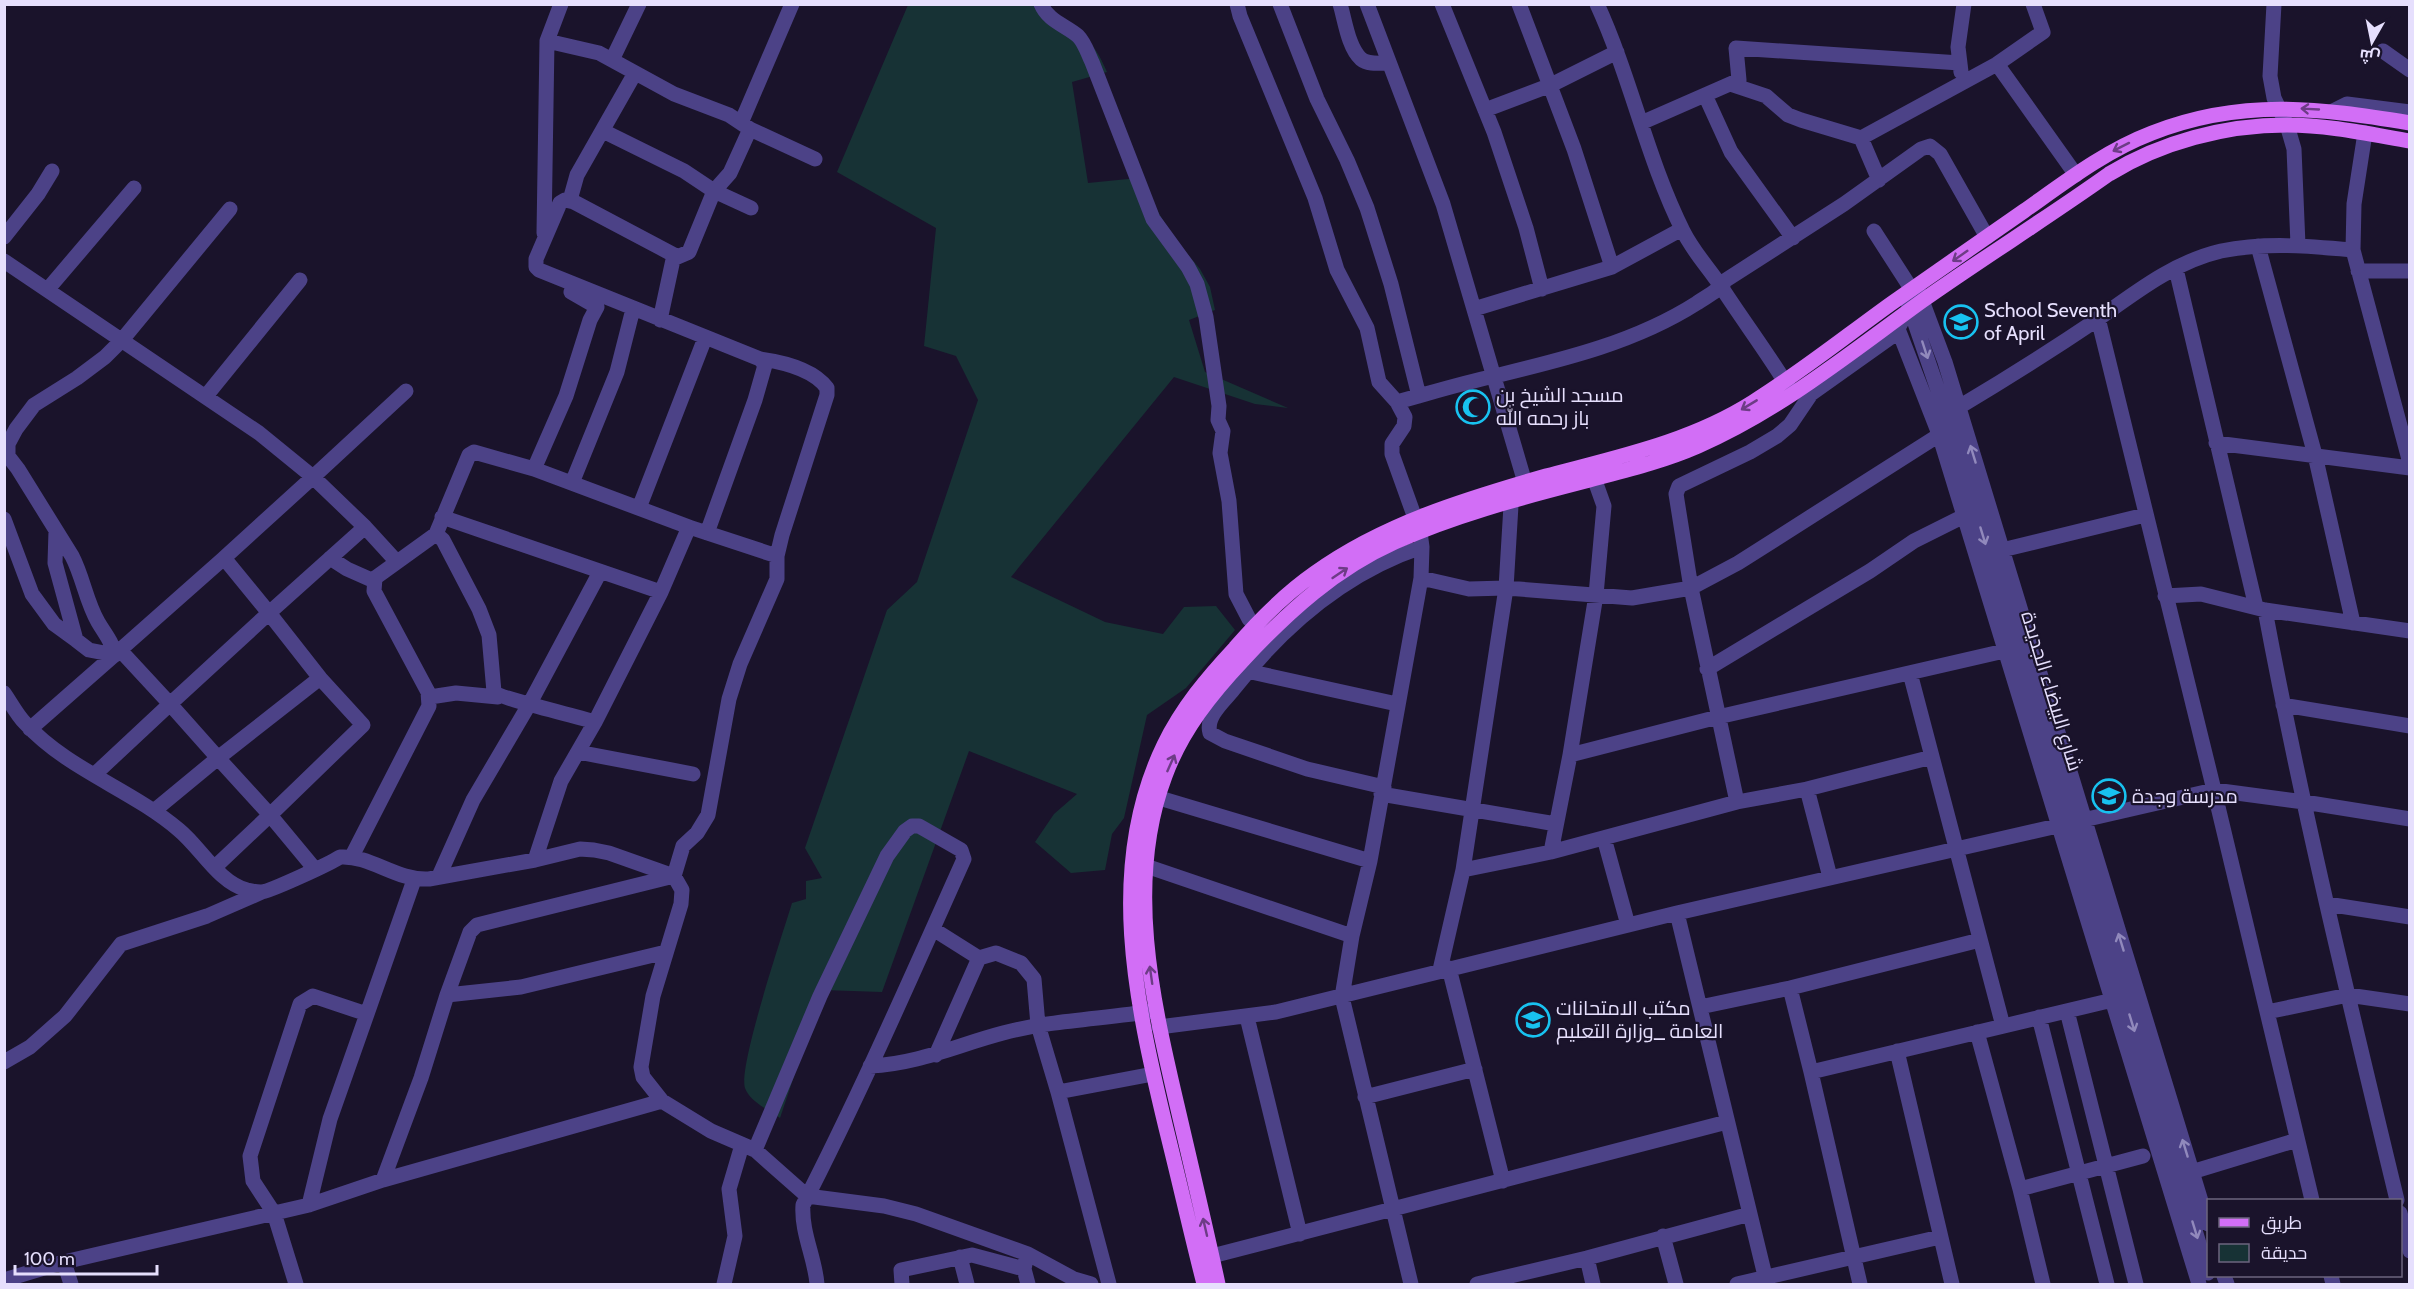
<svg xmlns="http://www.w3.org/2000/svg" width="2414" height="1289" font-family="Cabin,Cairo,sans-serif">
  <rect width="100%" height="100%" fill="#1a132b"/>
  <path fill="#173235" d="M908 5H1049L1055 25C1088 40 1092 38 1107 72L1072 82 1088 183 1138 178 1173 237 1200 269 1210 287 1215 310 1189 320 1205 372 1288 408 1255 404 1174 377 1011 577 1105 622 1163 634 1184 607 1216 606 1235 630 1186 688 1147 715 1124 818 1112 834 1105 870 1071 873 1035 842 1054 814 1077 794 969 751 882 992 823 990 780 1118C769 1110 750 1102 745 1088 738 1066 783 933 792 903L806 899V881L822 878 805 848 887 610 917 582 978 400 956 356 924 346 936 228 837 172Z"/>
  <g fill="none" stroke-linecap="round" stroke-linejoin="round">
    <path stroke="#4c4287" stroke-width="15" d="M1041 4C1048 21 1065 25 1078 36 1085 43 1088 54 1092 62L1153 219 1188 267 1197 284 1206 317 1219 406 1218 420 1223 431 1220 453 1229 501 1236 594 1249 619 1264 633
      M1237 4 1240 16 1315 198 1337 270 1367 328 1379 382 1397 402 1405 417 1404 426 1392 444V454L1420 532 1422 547 1421 578 1370 861 1352 936 1342 997 1411 1284
      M1280 4 1317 99 1347 160 1367 208 1391 284 1419 396
      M1340 4C1345 20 1348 47 1361 59 1368 65 1380 63 1389 63
      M1367 4 1443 204 1528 493
      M1442 4 1494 132 1526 228 1542 289
      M1519 4 1574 149 1612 267
      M1597 4C1631 78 1647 159 1683 231 1694 253 1709 268 1722 288 1744 322 1769 355 1790 390
      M2274 4 2270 76 2274 98 2287 125 2294 149 2298 245
      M547 41 599 53 674 94 729 115 750 129 815 159
      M2383 51 2410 70
      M612 60 639 4
      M1997 64 2043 32 2033 4
      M1961 72 1958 47 1964 4
      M1730 84 1766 96 1788 115 1801 120 1861 138
      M1705 95 1731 152 1793 238
      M1485 110 1551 85 1617 52
      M2333 111 2347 104 2410 112
      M741 123 792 4
      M1641 123 1739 80 1736 48 1960 63
      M603 131 684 171 714 191 751 208
      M2365 133 2354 204 2353 250 2410 463
      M1879 180 1861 138 1997 64 2076 175
      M570 200 577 175 635 73
      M1874 231 1912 290
      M544 233 547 41 561 4
      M4 237 38 194 52 171
      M2258 246 2315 455 2353 623
      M675 258 689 252 714 191 730 173 750 129
      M4 261 259 433 313 477 406 391
      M2176 269 2256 607
      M2358 271H2410
      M1917 287 1945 362 2208 1224
      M48 289 134 188
      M1906 297 1951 428 2208 1273
      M1474 309 1612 267 1682 229
      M2098 318 2214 790 2312 1200
      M660 320 674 255 574 202 565 200 560 203 536 259V267L539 270 760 359 765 365 755 400 707 533
      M1898 329 1939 434 2199 1284
      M206 396 300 280
      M1397 402C1430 393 1462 383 1495 376 1565 359 1636 342 1697 303 1707 296 1719 291 1726 280L1844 204 1921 149 1930 146 1940 154 1987 237
      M1959 407C2006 379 2052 350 2098 319 2136 292 2174 262 2221 251 2265 242 2309 246 2353 250
      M2216 443 2410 468
      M534 469 566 396 590 320 597 307 571 292
      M572 483 617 372 633 309
      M639 508 705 338
      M442 517 661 592
      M4 519 32 594 54 624 76 640
      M365 527 397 562
      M56 531 55 563 76 640 89 650 115 655C112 641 105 634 98 622 86 601 83 577 72 556L18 469 8 456V444L16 429 34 405 77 378 105 357 122 340 230 209
      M436 534 443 540 479 609 489 635 494 692C499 698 580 717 595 722
      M2002 550 2145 515
      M330 558 347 569 374 581
      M1421 578 1469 589 1506 588 1632 598 1691 588 1738 563 1947 430
      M2165 596 2201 594 2265 610 2410 631
      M2265 610C2302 809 2350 1005 2397 1200
      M120 650 224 558 269 613 365 527 313 477 224 558
      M1707 669 1870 571 1914 541 1964 516
      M1247 671 1397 704
      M1910 673 2003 1026
      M4 693C11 703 17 715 25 723 68 770 131 789 179 830 201 848 218 882 247 890 251 891 257 892 261 892 269 892 331 863 340 857 371 855 396 881 429 879L535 860 580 849 594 850 609 853 674 876 682 890 681 904 653 996 641 1067 643 1077 662 1101 711 1131 755 1150 807 1196 884 1206 916 1214 1028 1254 1074 1279 1091 1284
      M430 697 456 693 498 697
      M2283 705 2410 726
      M30 729 120 650 170 704 94 775
      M578 752 693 774
      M1570 755 1718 717 2013 649
      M1384 787 1307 769 1225 741 1210 733C1205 717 1224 701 1233 690 1283 626 1344 573 1422 547
      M1807 789 1830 877
      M1146 794 1370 861
      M1381 794 1556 824
      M1737 802 1691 588 1676 494 1679 486 1750 452 1777 436 1790 425 1811 394 1894 335 1901 323
      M155 810 218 758 170 704 269 613 320 678
      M1604 838 1628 925
      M1551 852 1570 755 1596 595 1604 506 1594 478
      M352 856 429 706 428 692 374 591 375 578 436 534 469 455 474 452 534 469 689 527 777 556
      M535 860 561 781 595 722 661 592 689 527
      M1146 866 1352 936
      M215 867 270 815 218 758 320 678 363 725 270 815 314 868
      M1463 870 1551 852 1737 802 1807 789 1932 757
      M439 876 473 800 530 703 600 572
      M2327 904 2410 917
      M1677 913 1767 1284
      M933 929 979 958 936 1055
      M979 958 996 953 1021 963 1034 979 1038 1025 1058 1092 1109 1284
      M1449 968 1503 1181
      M1440 970 1463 870 1506 588 1512 489
      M1790 988 1811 1072 1860 1284
      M447 995 521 987 666 952
      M1700 1007 1790 988 1980 940
      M2067 1011 2136 1284
      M2267 1012 2348 995 2410 1004
      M1247 1017 1300 1234
      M2039 1017 2107 1284
      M1159 1027 1276 1012 1677 913 2214 790 2304 802 2410 819
      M1977 1032 2020 1189 2043 1284
      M1897 1051 1952 1284
      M4 1062 30 1047 65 1016 121 944 207 916 262 892
      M870 1066C918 1064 957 1045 1003 1033 1052 1020 1103 1019 1153 1011
      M1811 1072 2121 998
      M1058 1092 1153 1074
      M1365 1097 1475 1069
      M755 1150 820 996 887 856 905 831 912 826H919L961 850 964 859C912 975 861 1092 803 1205 801 1232 815 1258 817 1284
      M2185 1174 2297 1140
      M383 1180 421 1078 447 995 470 932 477 925 674 876 683 846 697 833 708 815 729 699 740 664 777 579V556L782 535 827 395V388C813 369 782 362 760 359
      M2020 1189 2143 1156
      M309 1205 330 1119 367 1014
      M2400 1213 2410 1251
      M1663 1236 1676 1284
      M1212 1256 1727 1122
      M960 1257 967 1284
      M1587 1258 1593 1284
      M1026 1259 1024 1269 1028 1284
      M64 1262 71 1284
      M2224 1276 2227 1284
      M2331 1276 2333 1284
      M4 1280 64 1262 309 1205 383 1180 662 1101
      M296 1284 274 1213 253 1181 250 1156 300 1004 313 996 367 1014 414 880
      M724 1284 735 1236 729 1189 742 1145
      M902 1284 901 1270 972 1255 1024 1269
      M1477 1284 1587 1258 1750 1214
      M1737 1284 1940 1237"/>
    <path stroke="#d26ef6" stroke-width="15" d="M1204 1284C1191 1233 1179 1180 1166 1128 1136 1003 1105 867 1164 745 1182 708 1207 678 1235 648 1259 620 1285 594 1315 573 1383 524 1466 499 1546 476 1617 457 1690 442 1753 402 1801 372 1846 336 1892 303 1936 272 1980 242 2024 211 2065 182 2105 151 2152 133 2241 98 2319 108 2410 123
      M1218 1284C1205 1224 1191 1165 1177 1105 1152 998 1125 882 1165 776 1182 730 1211 694 1244 659 1289 611 1335 569 1395 542 1453 516 1516 499 1578 483 1618 472 1659 463 1698 446 1779 411 1850 353 1922 301 1983 258 2047 218 2109 174 2161 142 2225 125 2287 125 2328 125 2369 134 2410 141"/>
  </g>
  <defs><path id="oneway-shaft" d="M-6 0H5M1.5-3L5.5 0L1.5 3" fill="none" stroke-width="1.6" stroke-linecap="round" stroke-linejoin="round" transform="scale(1.5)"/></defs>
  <g stroke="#6d3c86">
    <use href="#oneway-shaft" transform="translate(2310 109) rotate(-177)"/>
    <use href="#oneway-shaft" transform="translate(2121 147) rotate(153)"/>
    <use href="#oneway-shaft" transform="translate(1960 256) rotate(145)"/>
    <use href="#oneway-shaft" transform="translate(1749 405) rotate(149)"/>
    <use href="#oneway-shaft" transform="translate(1340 573) rotate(-34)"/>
    <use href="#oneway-shaft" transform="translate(1171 763) rotate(-66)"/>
    <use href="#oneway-shaft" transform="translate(1151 975) rotate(-98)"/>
    <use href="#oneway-shaft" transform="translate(1205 1227) rotate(-103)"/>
  </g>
  <g stroke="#9189bc">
    <use href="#oneway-shaft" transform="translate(1925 350) rotate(72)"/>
    <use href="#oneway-shaft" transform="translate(1973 454) rotate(-107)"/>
    <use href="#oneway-shaft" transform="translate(1983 536) rotate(73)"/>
    <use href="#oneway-shaft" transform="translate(2121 942) rotate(-107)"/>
    <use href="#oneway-shaft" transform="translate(2132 1023) rotate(73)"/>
    <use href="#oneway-shaft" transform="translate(2185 1148) rotate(-107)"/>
    <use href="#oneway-shaft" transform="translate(2195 1230) rotate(73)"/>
  </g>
  <defs>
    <symbol id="school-ring" viewBox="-11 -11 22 22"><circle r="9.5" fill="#1a132b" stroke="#18c2f0" stroke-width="1.5"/><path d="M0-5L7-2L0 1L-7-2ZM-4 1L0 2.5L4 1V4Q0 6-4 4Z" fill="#18c2f0"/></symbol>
    <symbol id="mosque-ring" viewBox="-11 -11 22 22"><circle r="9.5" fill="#1a132b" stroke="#18c2f0" stroke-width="1.5"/><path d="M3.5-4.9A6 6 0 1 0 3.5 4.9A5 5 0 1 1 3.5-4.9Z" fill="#18c2f0"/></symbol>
  </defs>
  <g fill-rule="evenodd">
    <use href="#school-ring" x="1942" y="303" width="38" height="38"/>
    <use href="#mosque-ring" x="1454" y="388" width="38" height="38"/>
    <use href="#school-ring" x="2090" y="777" width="38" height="38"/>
    <use href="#school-ring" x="1514" y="1001" width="38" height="38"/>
  </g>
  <g text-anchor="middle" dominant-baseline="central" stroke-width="4.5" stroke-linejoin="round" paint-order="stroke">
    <g font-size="20" fill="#e6dffd" stroke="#1a132b" text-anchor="start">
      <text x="1984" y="310">School Seventh<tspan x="1984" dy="23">of April</tspan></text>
      <text x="1496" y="395">مسجد الشيخ بن<tspan x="1496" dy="23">باز رحمه الله</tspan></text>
      <text x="2132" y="796">مدرسة وجدة</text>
      <text x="1556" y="1008">مكتب الامتحانات<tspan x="1556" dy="23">العامة _وزارة التعليم</tspan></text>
    </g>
    <g font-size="20" fill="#e6dffd" stroke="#1a132b">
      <text transform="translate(2052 691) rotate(73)">شارع البيضاء الجديدة</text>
    </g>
  </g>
  <rect width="2414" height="1289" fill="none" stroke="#e6dffd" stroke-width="12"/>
  <rect x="2207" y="1199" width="195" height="78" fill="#1a132b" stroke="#6c657f" stroke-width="1.5"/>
  <rect x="2219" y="1218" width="30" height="9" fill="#d26ef6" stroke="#6c657f" stroke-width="1.5"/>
  <text x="2261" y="1229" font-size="18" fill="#e6dffd">طريق</text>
  <rect x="2219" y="1244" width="30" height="18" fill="#173235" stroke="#6c657f" stroke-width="1.5"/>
  <text x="2261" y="1259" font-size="18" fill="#e6dffd">حديقة</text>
  <g transform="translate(2372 42) rotate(189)" stroke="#1a132b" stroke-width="4.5" paint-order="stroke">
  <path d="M0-4.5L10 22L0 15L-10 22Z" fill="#e6dffd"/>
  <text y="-9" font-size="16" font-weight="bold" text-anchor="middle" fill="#e6dffd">ش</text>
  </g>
  <path d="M15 1265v9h142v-9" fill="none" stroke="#e6dffd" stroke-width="3"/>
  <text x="24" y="1265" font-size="18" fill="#e6dffd" stroke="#1a132b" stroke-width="4.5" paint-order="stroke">100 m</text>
</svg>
